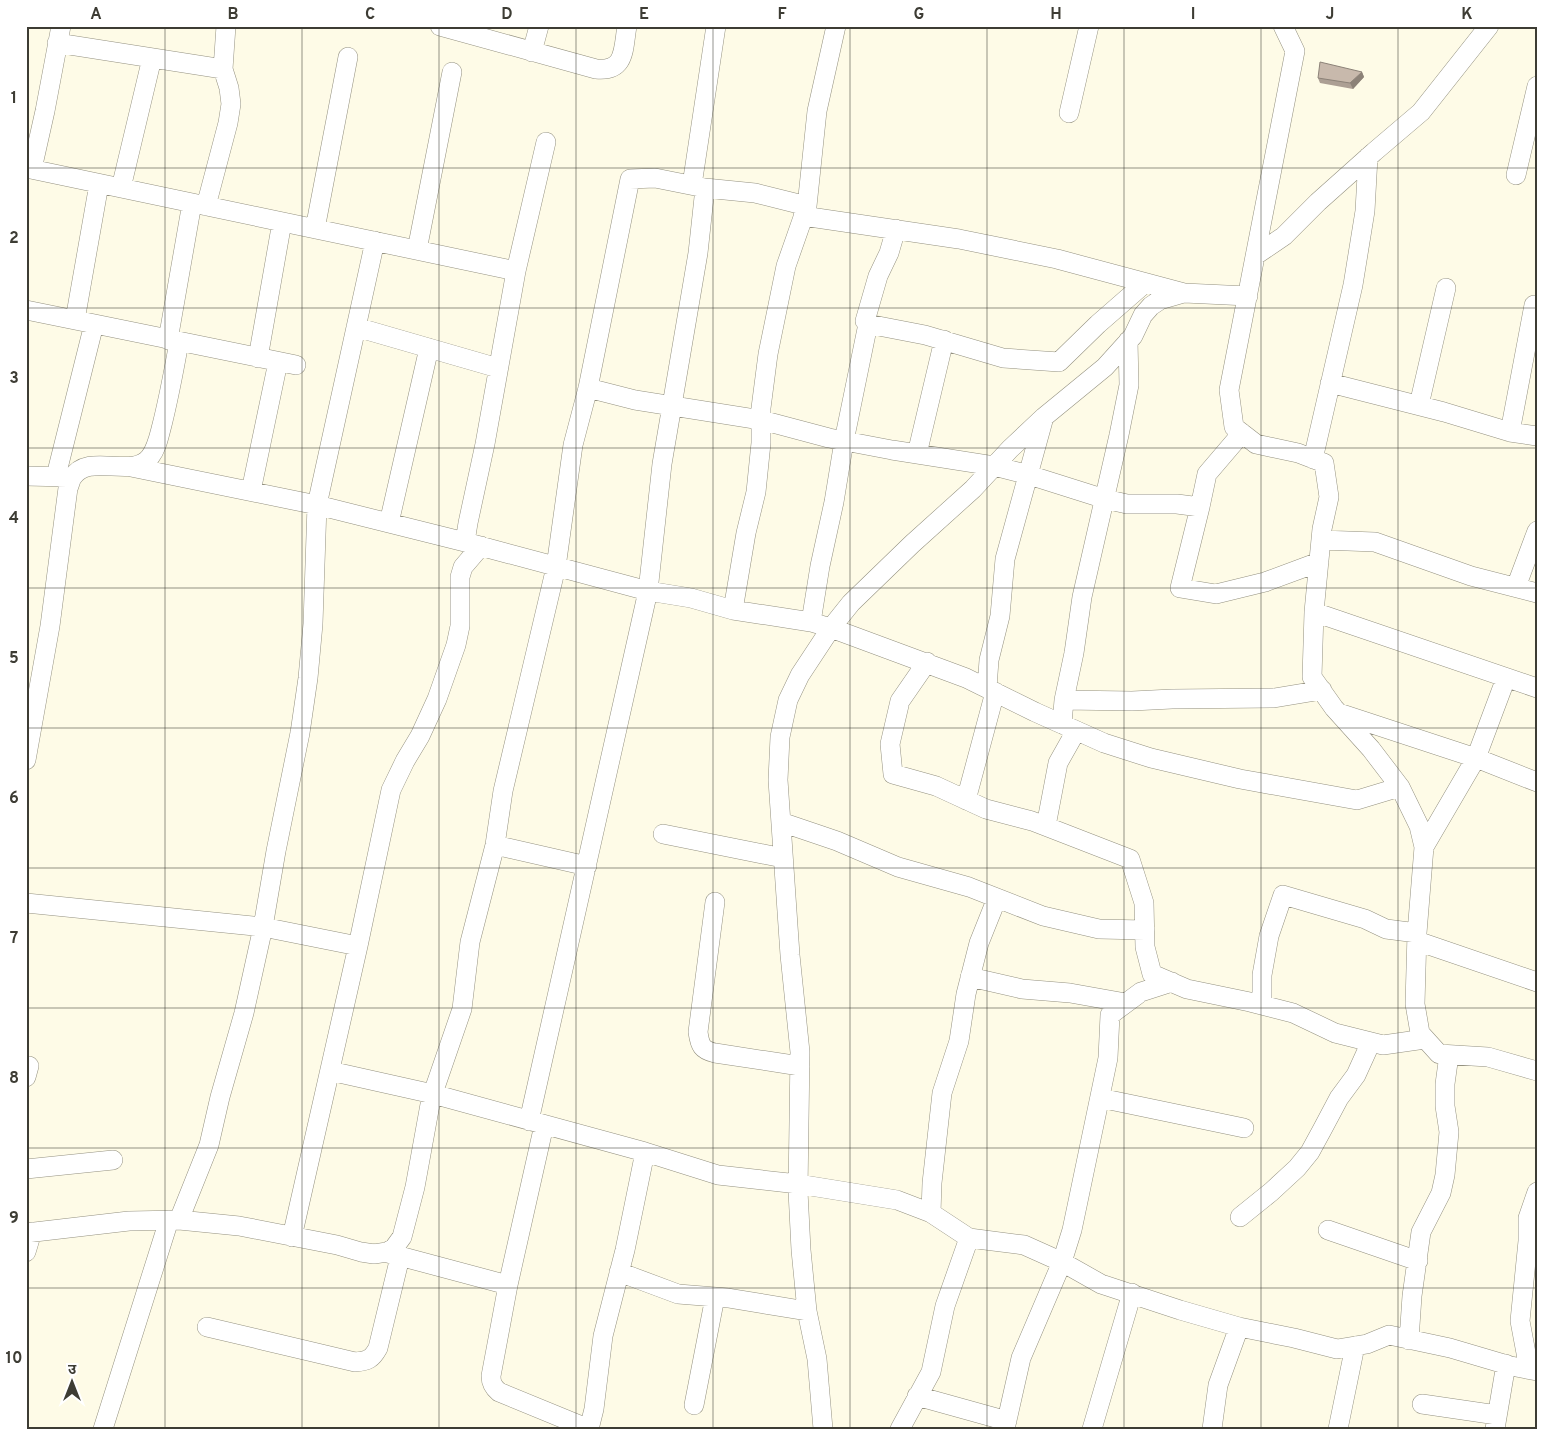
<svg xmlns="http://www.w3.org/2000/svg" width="1563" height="1455" font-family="Overpass,'Noto Sans Devanagari',sans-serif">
  <rect width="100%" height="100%" fill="#fefbe7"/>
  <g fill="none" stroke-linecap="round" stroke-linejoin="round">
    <defs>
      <path id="minor" d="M440 26 596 69C626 72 623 49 627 26
        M836 26 817 111 807 206 786 266 768 354 761 408V443L756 492 746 533 733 610 811 622 831 628 966 678 1035 712 1104 743 1151 758 1240 779 1357 800 1400 787
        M1283 26 1295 51 1229 390 1234 427 1256 444 1298 453 1324 463 1329 497 1322 529 1314 612 1312 677 1334 708 1371 749 1400 787 1419 826 1424 847 1417 933 1415 1004 1420 1033 1439 1054 1488 1057 1537 1071
        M57 43 223 69
        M532 52 539 26
        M1069 113 1089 26
        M26 168 516 271 485 444 468 523 465 542 648 591 691 598 733 610
        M32 169 45 111 61 26
        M1516 175 1537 86
        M692 185 716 26
        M121 188 152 58
        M206 206 228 123 231 104 229 88 223 69 226 26
        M803 216 959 239 1057 259 1184 293
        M315 229 348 57
        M417 250 452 72
        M1256 255 1284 236 1318 202 1374 152 1421 112 1489 26
        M516 271 546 142
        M26 310 296 365
        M75 320 99 184
        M868 324 865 321 878 276 889 253 896 229
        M356 327 498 368
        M168 340 192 203
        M258 358 282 222
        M1330 383 1444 412 1510 432 1537 436
        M588 388 635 400 761 420 829 438 892 450 994 466 1029 475 1105 499 1127 504H1177L1200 507 1207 474 1242 433
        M1419 405 1446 288
        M1510 432 1534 305
        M917 454 944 340
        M1313 459 1353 285 1365 211 1368 157
        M131 467 317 505 465 542
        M26 476 67 477
        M56 476 94 324
        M251 491 278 362
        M1200 507 1180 588 1216 594 1265 582 1319 562
        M389 523 429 348
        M1321 540 1375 542 1471 576 1537 593
        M1516 587 1537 531
        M1314 612 1537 688
        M811 622 820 566 834 502 844 441 868 324 925 335 1003 358 1059 362 1098 324 1145 283
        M927 662 900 701 890 744 893 774 936 786 986 809 1032 821 1130 859 1144 903 1145 947 1152 974 1187 989 1250 1002 1293 1013 1335 1033 1383 1045 1425 1039
        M987 688 989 660 1000 616 1005 559 1044 417
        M1064 700 1132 701 1172 699 1274 698 1322 690
        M1339 713 1476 758 1537 782
        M1062 724 1064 700 1074 653 1082 597 1119 435 1129 385 1128 341
        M26 760 50 626 68 488C70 485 70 481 72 478 88 451 133 480 150 457 157 448 159 436 162 425 169 397 174 370 179 342
        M966 800 995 692
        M781 822 837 841 898 867 969 887 1043 916 1099 929 1145 930
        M1046 826 1058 763 1076 731
        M663 834 783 858
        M495 845 587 866
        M1424 847 1476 758 1506 678
        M715 902 698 1032C700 1046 702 1050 715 1053L800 1066
        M26 903 263 927 358 946
        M1417 941 1537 982
        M970 977 1022 989 1070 993 1126 1003
        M1262 1005V975L1269 936 1283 895 1365 919 1386 929 1417 933
        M330 1071 433 1094 645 1152 718 1175 798 1184 897 1200 931 1213 969 1238 1024 1245 1062 1262 1101 1284 1180 1310 1239 1327
        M26 1077 29 1066
        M1100 1098 1244 1128
        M529 1121 648 591 662 464 698 253 705 188
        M544 1125 508 1285 491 1376C491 1383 493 1387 499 1392L589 1429 594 1409 603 1336 625 1250 645 1152
        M26 1169 113 1160
        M931 1213 932 1183 942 1093 959 1041 966 994 979 943 997 898
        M1240 1217 1271 1192 1297 1168 1310 1152 1322 1130 1339 1098 1356 1075 1371 1042
        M179 1220 209 1145 220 1097 244 1013 263 927 276 851 300 733 308 678 313 624 317 505 375 241
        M1328 1230 1418 1261
        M26 1233 129 1221 179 1220 239 1226 337 1245 361 1252 374 1254 387 1252 394 1248 402 1237 415 1187 431 1099 462 1009 470 942 495 845 503 791 556 567 573 445 588 388 630 179 655 178 705 188 755 193 807 206
        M292 1237 358 946 391 790 405 761 420 736 437 699 456 645 460 626V577L463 567 481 546
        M26 1252 32 1232
        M388 1253 508 1285
        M619 1272 678 1294 728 1298 807 1311
        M207 1327 355 1362C368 1361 372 1359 378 1348L400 1257
        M1409 1340 1412 1296 1421 1232 1441 1193 1445 1175 1449 1132 1445 1106V1084L1449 1055
        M1529 1369 1520 1321 1528 1241V1218L1537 1192
        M917 1396 1007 1421
        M1422 1404 1497 1415
        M694 1405 715 1297
        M103 1429 169 1220
        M823 1429 817 1359 807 1311 801 1250 798 1191 800 1052 790 955 778 780 780 737 788 700 800 675 831 628 851 603 912 544 973 489 1010 449 1044 417 1105 367 1133 336 1143 315 1151 306 1160 300 1184 293 1248 296
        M900 1429 931 1372 945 1306 969 1238
        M1005 1429 1021 1358 1062 1262 1072 1230 1108 1058 1110 1015 1141 992 1172 982
        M1092 1429 1132 1293
        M1212 1429 1218 1385 1239 1327 1294 1338 1337 1349 1367 1344 1389 1335 1450 1348 1511 1366 1537 1371
        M1338 1429 1355 1346
        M1495 1429 1506 1364"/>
    </defs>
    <use href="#minor" stroke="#949180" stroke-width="20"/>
    <use href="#minor" stroke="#fff" stroke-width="19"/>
  </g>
  <path fill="#ac9f94" d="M1362 72 1364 77 1353 89 1320 83 1318 78Z"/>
  <path fill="#8c8278" d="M1362 72 1364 77 1353 89 1350 83Z"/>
  <path fill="#c8b9ac" stroke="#8c8278" d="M1320 62 1362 72 1350 83 1318 78Z"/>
  <path fill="none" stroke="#3d3c34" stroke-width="1" stroke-opacity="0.55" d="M165 26V1429M302 26V1429M439 26V1429M576 26V1429M713 26V1429M850 26V1429M987 26V1429M1124 26V1429M1261 26V1429M1398 26V1429M26 168H1537M26 308H1537M26 448H1537M26 588H1537M26 728H1537M26 868H1537M26 1008H1537M26 1148H1537M26 1288H1537"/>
  <rect width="1563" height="1455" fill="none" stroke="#ffffff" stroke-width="55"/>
  <g transform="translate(72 1382)" stroke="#ffffff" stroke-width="4" paint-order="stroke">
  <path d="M0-4L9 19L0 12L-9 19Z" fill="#3d3c34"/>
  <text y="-8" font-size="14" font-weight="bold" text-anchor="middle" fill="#3d3c34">उ</text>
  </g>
  <rect x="28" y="28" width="1508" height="1400" fill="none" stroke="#3d3c34" stroke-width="2"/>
  <g font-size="16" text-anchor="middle" font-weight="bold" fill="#3d3c34">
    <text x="96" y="19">A</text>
    <text x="233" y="19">B</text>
    <text x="370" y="19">C</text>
    <text x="507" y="19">D</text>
    <text x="644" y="19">E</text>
    <text x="782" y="19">F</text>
    <text x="919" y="19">G</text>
    <text x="1056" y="19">H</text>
    <text x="1193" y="19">I</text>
    <text x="1330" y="19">J</text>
    <text x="1467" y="19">K</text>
    <text x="14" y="103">1</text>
    <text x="14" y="243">2</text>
    <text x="14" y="383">3</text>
    <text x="14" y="523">4</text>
    <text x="14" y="663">5</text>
    <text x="14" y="803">6</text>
    <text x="14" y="943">7</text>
    <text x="14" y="1083">8</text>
    <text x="14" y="1223">9</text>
    <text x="14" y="1363">10</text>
  </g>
</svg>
